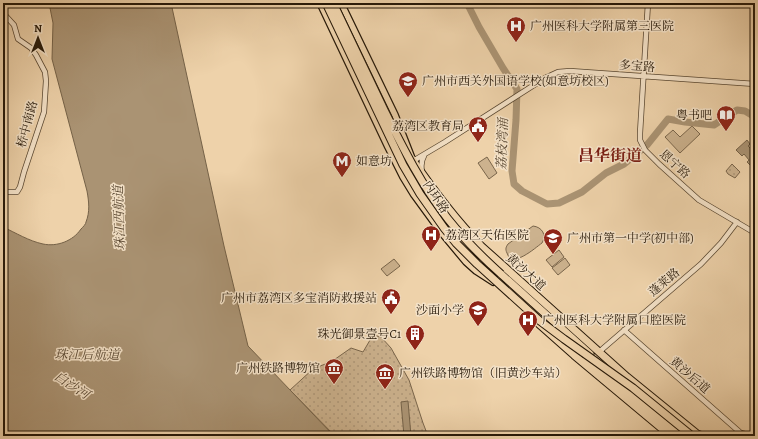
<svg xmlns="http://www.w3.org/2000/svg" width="758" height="439" font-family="Alegreya,'Noto Serif SC',serif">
  <defs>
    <pattern id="park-dots" width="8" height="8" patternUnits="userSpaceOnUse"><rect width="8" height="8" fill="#ccb28e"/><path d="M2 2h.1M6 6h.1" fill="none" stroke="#af9879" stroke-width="1.8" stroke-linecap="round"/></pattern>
  </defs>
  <rect width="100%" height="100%" fill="#eed2aa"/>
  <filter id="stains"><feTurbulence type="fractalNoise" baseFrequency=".005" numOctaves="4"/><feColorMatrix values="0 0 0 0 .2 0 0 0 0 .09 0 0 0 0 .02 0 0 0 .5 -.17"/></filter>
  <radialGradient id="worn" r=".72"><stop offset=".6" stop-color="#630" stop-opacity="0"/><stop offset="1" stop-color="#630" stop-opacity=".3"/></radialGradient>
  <path fill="url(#park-dots)" stroke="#79654b" d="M732 164 740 172 735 178 728 174 726 171Z
    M373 335 381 337 391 348 409 380 423 423 428 436H335L290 390 313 369 320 366 331 362 351 348 363 352Z"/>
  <path fill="#ccb28e" stroke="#79654b" d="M692 126 700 134 680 153 665 137 673 130 680 137Z
    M487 157 497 173 489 179 478 163Z
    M533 226C542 227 547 235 542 243 535 248 512 269 507 253 505 249 506 247 508 244Z
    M559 250 564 257 552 267 546 260Z
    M565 258 570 265 558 275 552 268Z
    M394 259 400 266 387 276 381 269Z"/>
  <path fill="#aa9373" stroke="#756248" d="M49 3H171L224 246 248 346 334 436H3V227C16 233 29 241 43 244 57 247 73 241 81 229 83 227 86 224 86 222 90 212 89 202 87 191L52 59 53 23Z
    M747 140 750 144 748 146 755 153V156L754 157V158L755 159V163L751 166 747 162 749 160 744 154 742 156 736 150Z
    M408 401 411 436H404L401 402Z"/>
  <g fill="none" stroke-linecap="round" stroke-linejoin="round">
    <path stroke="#aa9373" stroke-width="7" d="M467 3 479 27 503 68 517 89 516 120 512 171 514 184 522 191 547 204 559 203 582 192 606 173 624 164 647 145 668 119 685 122 714 125 737 110 745 111 755 117"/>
    <defs>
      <path id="minor" d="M648 3 640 133V140L645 150 659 164 699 200 755 233
        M3 13 14 25 18 39 31 48 36 55 45 72 46 81 44 112 24 172 20 187 17 192H6L3 190
        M413 161 445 142 545 78 558 72 570 71 755 84
        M422 172C421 167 421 161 424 156
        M624 330 743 435
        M599 352 701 264 721 243 737 222"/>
      <path id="major" d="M320 3 388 147 403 177 414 195 441 232 466 262 476 271 493 282
        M341 3 395 115 413 161"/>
      <path id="highway" d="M412 159C433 190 455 219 481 246L627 377 697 434 702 436
        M501 274 590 354
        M539 324 574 355 671 436
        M586 359 680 436
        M724 436 743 435"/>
    </defs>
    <use href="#minor" stroke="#584630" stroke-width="6"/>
    <use href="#major" stroke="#261808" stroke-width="8"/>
    <use href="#highway" stroke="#261808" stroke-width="9"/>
    <use href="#minor" stroke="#f4e2c8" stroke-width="4.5"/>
    <use href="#major" stroke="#eed2aa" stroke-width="5.5"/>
    <use href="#highway" stroke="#eed2aa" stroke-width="7"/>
    <defs>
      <path id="highway-bridge" d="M326 3 403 165 420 194 444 228 456 243 477 264 540 321 564 339 633 388 692 436
        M333 3C350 38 367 74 384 110 403 148 422 186 448 219 464 239 482 257 501 274"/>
    </defs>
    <use href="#highway-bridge" stroke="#261808" stroke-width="9" stroke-linecap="butt"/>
    <use href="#highway-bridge" stroke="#eed2aa" stroke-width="7"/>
  </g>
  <defs>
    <symbol id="hospital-pin" viewBox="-11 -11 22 30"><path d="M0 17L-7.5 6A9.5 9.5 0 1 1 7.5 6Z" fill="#8f2418" stroke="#f4e2c8"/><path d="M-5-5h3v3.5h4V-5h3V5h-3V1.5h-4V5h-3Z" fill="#fff"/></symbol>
    <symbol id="school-pin" viewBox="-11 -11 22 30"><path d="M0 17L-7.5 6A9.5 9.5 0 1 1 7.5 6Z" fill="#8f2418" stroke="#f4e2c8"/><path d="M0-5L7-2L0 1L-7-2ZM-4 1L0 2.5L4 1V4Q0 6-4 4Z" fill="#fff"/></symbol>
    <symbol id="library-pin" viewBox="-11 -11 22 30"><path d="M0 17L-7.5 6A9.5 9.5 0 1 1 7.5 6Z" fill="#8f2418" stroke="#f4e2c8"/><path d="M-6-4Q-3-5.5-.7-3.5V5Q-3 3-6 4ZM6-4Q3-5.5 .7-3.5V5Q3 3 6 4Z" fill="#fff"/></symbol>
    <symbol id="civic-pin" viewBox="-11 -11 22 30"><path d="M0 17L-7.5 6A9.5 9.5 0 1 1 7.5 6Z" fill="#8f2418" stroke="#f4e2c8"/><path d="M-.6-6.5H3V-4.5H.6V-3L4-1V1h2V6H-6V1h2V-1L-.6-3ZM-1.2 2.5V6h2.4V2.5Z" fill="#fff"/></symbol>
    <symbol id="metro-pin" viewBox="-11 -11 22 30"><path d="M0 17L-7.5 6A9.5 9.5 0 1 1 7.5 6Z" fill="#8f2418" stroke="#f4e2c8"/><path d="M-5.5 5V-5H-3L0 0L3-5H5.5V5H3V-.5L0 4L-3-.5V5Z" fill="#fff"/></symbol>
    <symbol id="building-pin" viewBox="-11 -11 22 30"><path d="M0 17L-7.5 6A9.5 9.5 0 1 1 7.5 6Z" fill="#8f2418" stroke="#f4e2c8"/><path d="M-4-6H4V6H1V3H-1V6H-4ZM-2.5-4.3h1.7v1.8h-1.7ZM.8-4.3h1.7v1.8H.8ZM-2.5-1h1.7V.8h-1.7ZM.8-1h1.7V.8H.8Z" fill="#fff"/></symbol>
    <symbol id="museum-pin" viewBox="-11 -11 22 30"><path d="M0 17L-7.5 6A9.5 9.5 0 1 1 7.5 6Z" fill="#8f2418" stroke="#f4e2c8"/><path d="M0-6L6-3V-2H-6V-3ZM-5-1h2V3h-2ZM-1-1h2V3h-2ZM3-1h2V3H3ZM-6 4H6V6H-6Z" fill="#fff"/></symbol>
  </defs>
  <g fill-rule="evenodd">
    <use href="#hospital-pin" x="505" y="15" width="22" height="30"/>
    <use href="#school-pin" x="397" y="70" width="22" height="30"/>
    <use href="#library-pin" x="715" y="104" width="22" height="30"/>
    <use href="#civic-pin" x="467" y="115" width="22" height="30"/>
    <use href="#metro-pin" x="331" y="150" width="22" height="30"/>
    <use href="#hospital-pin" x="420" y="224" width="22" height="30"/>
    <use href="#school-pin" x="542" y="227" width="22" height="30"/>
    <use href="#civic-pin" x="380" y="287" width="22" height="30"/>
    <use href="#school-pin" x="467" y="299" width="22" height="30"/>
    <use href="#hospital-pin" x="517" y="309" width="22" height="30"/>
    <use href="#building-pin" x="404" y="323" width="22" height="30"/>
    <use href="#museum-pin" x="323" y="357" width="22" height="30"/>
    <use href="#museum-pin" x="374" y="362" width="22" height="30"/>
  </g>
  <g text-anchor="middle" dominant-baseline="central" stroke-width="3" stroke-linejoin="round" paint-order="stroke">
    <g font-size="12" fill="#261808" stroke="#f4e2c8" text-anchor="start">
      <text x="530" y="26">广州医科大学附属第三医院</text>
      <text x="422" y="81">广州市西关外国语学校(如意坊校区)</text>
      <text x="712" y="115" text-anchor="end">粤书吧</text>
      <text x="464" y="126" text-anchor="end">荔湾区教育局</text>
      <text x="356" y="161">如意坊</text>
      <text x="445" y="235">荔湾区天佑医院</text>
      <text x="567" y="238">广州市第一中学(初中部)</text>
      <text x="377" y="298" text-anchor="end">广州市荔湾区多宝消防救援站</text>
      <text x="464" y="310" text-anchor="end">沙面小学</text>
      <text x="542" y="320">广州医科大学附属口腔医院</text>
      <text x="401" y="334" text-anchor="end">珠光御景壹号C1</text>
      <text x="320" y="368" text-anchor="end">广州铁路博物馆</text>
      <text x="399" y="373">广州铁路博物馆（旧黄沙车站）</text>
    </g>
    <g font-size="12" fill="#261808" stroke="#f4e2c8">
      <text transform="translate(637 66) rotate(4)">多宝路</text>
      <text transform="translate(27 124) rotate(-75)">桥中南路</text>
      <text transform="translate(675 164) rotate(42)">恩宁路</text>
      <text transform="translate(436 197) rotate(56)">内环路</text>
      <text transform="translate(526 272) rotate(42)">黄沙大道</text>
      <text transform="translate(664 282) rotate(-40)">蓬莱路</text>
      <text transform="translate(690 375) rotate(41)">黄沙后道</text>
    </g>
    <g font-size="13" font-style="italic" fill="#5b4933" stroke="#f4e2c8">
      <text transform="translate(502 144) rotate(-88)">荔枝湾涌</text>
      <text transform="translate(119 218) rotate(-92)">珠江西航道</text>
      <text x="87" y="354">珠江后航道</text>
      <text transform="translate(72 385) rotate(33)">白沙河</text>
    </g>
    <g font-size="16" font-weight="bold" fill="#7a1f14" stroke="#f4e2c8">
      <text x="610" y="156">昌华街道</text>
    </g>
  </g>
  <rect width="758" height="439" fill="none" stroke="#eed2aa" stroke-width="16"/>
  <rect x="4" y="4" width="750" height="431" fill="none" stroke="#261808" stroke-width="2"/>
  <rect x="8" y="8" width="742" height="423" fill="none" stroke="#261808"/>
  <g transform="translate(38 38)" stroke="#f4e2c8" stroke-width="3" paint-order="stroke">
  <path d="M0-3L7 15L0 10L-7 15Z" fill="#261808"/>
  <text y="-6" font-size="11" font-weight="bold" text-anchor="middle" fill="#261808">N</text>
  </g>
  <rect width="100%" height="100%" filter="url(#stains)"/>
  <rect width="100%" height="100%" fill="url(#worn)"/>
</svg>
